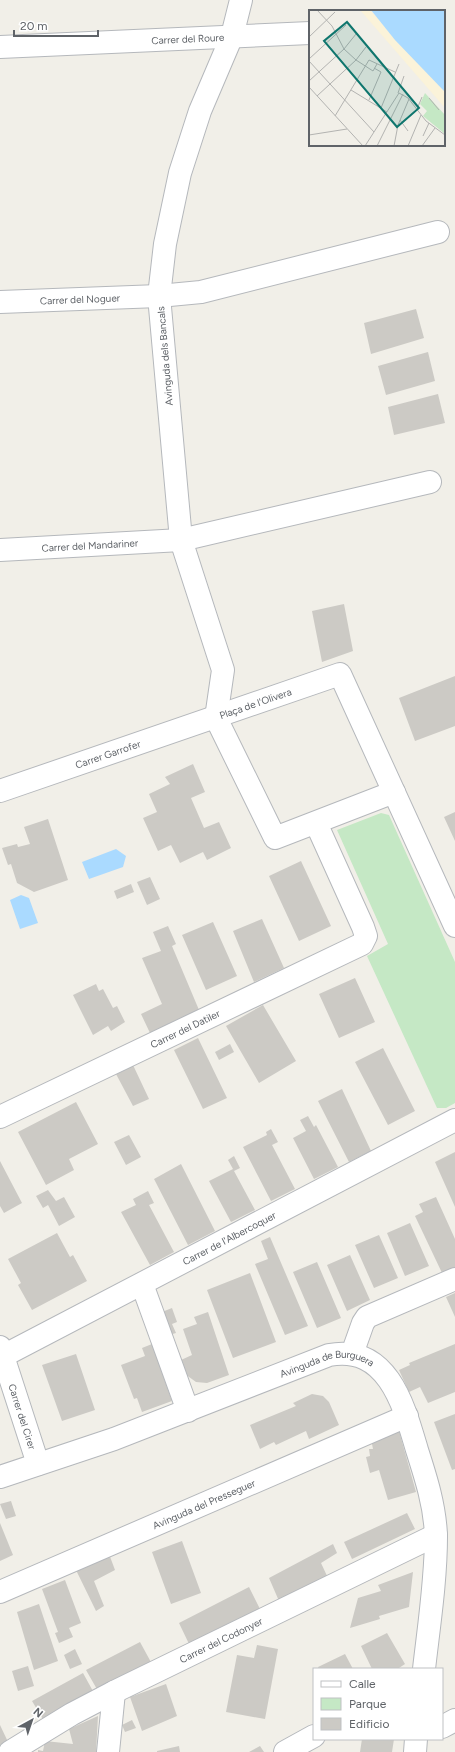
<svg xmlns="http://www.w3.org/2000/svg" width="455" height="1752" font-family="Figtree,sans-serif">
  <rect width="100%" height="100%" fill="#f1efe8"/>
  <path fill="#c5e8c5" d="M381 813 389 815 455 962V1103L446 1108H437L367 956 388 944 337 830Z"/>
  <path fill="#aadaff" d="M116 849 126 856 123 867 89 879 82 862Z
    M21 895 29 898 38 923 20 929 10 900Z"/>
  <path fill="#cccac5" d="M416 309 424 338 371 354 364 323Z
    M428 352 435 381 386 395 378 366Z
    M438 394 445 423 394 435 388 407Z
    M344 604 353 651 322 662 312 611Z
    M455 676V726L415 741 399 698Z
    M193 764 205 792 191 798 204 828 219 822 231 848 207 860 203 852 180 863 171 845 158 851 143 818 157 812 149 794 170 784 165 777Z
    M455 812V841L444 817Z
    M48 819 68 880 34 892 17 883 11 864 8 865 2 848 17 844 18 847 30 844 24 827Z
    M301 861 331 926 299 941 269 876Z
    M150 877 160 899 147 905 137 882Z
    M131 884 134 892 117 899 114 891Z
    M262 919 284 968 254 982 233 931Z
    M213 922 237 976 206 990 182 935Z
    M168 926 176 944 172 946 199 1010 150 1033 141 1014 162 1004 142 958 161 951 153 932Z
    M355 978 375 1022 339 1038 319 994Z
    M96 984 99 991 103 989 113 1008 117 1006 125 1022 111 1031 108 1026 93 1035 73 995Z
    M263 1005 296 1061 259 1083 226 1026Z
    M198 1038 227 1098 203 1109 174 1050Z
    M230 1044 234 1052 219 1060 215 1052Z
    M383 1048 415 1111 388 1125 355 1062Z
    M133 1065 149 1099 133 1106 116 1074Z
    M342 1089 371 1151 349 1162 318 1101Z
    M76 1102 98 1144 69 1159 74 1170 46 1185 18 1132Z
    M308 1116 314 1127 316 1125 338 1167 314 1179 293 1138 306 1131 300 1120Z
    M271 1129 278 1142 272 1145 295 1189 271 1201 243 1147 267 1135 266 1132Z
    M129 1135 141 1157 126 1165 114 1142Z
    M455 1152V1207L435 1162Z
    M234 1156 240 1168 234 1171 255 1210 231 1222 209 1181 233 1169 228 1160Z
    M0 1161 22 1203 4 1213 0 1206Z
    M181 1164 215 1231 188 1245 154 1179Z
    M48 1190 56 1201 64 1197 75 1217 59 1226 48 1205 43 1208 36 1196Z
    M148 1191 154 1203 149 1205 174 1252 150 1265 121 1212 136 1205 133 1199Z
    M436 1197 455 1239V1270L443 1275 415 1216 423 1212 419 1204Z
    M410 1223 429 1266 405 1276 387 1233Z
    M57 1233 70 1257 73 1255 87 1281 32 1310 18 1285 21 1283 8 1259Z
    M379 1235 398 1278 374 1288 355 1245Z
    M270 1237 308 1326 285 1335 255 1264 268 1259 261 1241Z
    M350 1255 370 1300 347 1311 327 1265Z
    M317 1262 341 1318 317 1328 293 1272Z
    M250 1273 276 1342 233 1358 207 1290Z
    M455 1293V1317L446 1297Z
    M172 1308 177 1322 172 1324 176 1333 169 1335 162 1312Z
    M208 1312 229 1375 207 1383 196 1382 185 1374 181 1360 192 1355 183 1329 197 1324 194 1317Z
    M152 1344 172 1401 142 1412 137 1398 134 1399 121 1365 145 1356 142 1348Z
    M455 1344V1392L428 1403 420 1387 409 1392 399 1370 410 1365 409 1363Z
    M76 1354 95 1410 62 1421 42 1365Z
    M312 1394 323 1396 329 1402 339 1425 309 1439 306 1431 276 1445 274 1442 260 1449 250 1425 296 1406 293 1403Z
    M455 1414V1469L452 1470 434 1422Z
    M399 1431 416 1492 388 1500 379 1470 370 1473 366 1457 370 1456 369 1449H373L371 1439Z
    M11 1501 16 1516 6 1519 0 1504Z
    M407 1513 415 1529 352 1559 344 1542Z
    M0 1523 13 1555 0 1561Z
    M182 1541 201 1593 171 1604 152 1552Z
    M333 1544 337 1553 321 1563 328 1578 279 1601 269 1578Z
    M109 1554 115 1570 94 1581 104 1606 96 1611 75 1568Z
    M413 1572 409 1607 379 1616 380 1619 350 1628 358 1598 381 1591 378 1585Z
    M65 1580 81 1623 69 1628 73 1637 59 1643 55 1633 58 1632 42 1589Z
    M249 1587 261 1611 190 1646 179 1623Z
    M39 1604 58 1661 34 1670 17 1612Z
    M387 1633 405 1664 399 1668 400 1669H372L361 1646Z
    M140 1642 152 1664 98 1691 86 1670Z
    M257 1645 278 1649 265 1719 226 1712 237 1655 254 1658Z
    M75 1649 82 1664 70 1669 64 1655Z
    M345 1654 353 1669H319L318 1667Z
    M28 1666 34 1686 18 1691 12 1671Z
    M83 1673 94 1693 44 1721 32 1701Z
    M166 1684 177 1716 142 1731 130 1697Z
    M98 1716 96 1752H38V1750L43 1751 45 1741 73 1744 69 1729Z
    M132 1720 136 1728 125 1732 122 1725Z
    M0 1725 9 1744 0 1749Z
    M362 1739H394L392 1752H360Z
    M179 1746 180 1752H157V1751Z
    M260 1746 264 1752H249Z"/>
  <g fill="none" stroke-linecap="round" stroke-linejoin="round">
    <defs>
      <g id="minor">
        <path id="s1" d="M0 47 310 33"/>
        <path id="s2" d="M0 302 159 296 201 292 438 232"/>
        <path id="s3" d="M0 550 181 540 430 482"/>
        <path d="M216 718 223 670 181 540 159 296 165 244 180 173 200 111 232 36 241 0"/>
        <path d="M216 718 275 838 394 792"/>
        <path id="s4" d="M0 791 340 674 455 926"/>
        <path id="s5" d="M0 1117 362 944 366 936 363 927 316 823"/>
        <path d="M142 1284 188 1411"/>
        <path id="s6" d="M0 1347 38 1464"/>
        <path d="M352 1354 363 1323 367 1317 455 1279"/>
        <path id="s7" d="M3 1356 455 1120"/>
        <path id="s8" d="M0 1477 114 1439 329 1355C388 1344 404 1406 417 1450 426 1478 435 1506 436 1536 436 1580 429 1625 424 1669"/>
        <path id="s9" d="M0 1592 407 1416"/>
        <path d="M442 1727 455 1720"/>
        <path id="s10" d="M10 1752 72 1714 114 1692 436 1535"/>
        <path d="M108 1752 114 1692"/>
        <path d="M285 1752 314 1736"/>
        <path d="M415 1752 416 1739"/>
      </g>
    </defs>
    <use href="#minor" stroke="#b5b8bc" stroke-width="24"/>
    <use href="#minor" stroke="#fff" stroke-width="22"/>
  </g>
  <g text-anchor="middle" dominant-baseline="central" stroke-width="3" stroke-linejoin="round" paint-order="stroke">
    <g font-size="10" fill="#5f6368" stroke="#fff">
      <text stroke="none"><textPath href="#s1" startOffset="188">Carrer del Roure</textPath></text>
      <text stroke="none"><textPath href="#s2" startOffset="80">Carrer del Noguer</textPath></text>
      <text transform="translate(165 356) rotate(-95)">Avinguda dels Bancals</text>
      <text stroke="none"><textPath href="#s3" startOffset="90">Carrer del Mandariner</textPath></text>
      <text stroke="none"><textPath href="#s4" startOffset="270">Plaça de l'Olivera</textPath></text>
      <text stroke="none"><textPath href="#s4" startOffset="114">Carrer Garrofer</textPath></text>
      <text stroke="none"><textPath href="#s5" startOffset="205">Carrer del Datiler</textPath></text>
      <text stroke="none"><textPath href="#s7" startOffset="255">Carrer de l'Albercoquer</textPath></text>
      <text stroke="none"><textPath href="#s8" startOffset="348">Avinguda de Burguera</textPath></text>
      <text stroke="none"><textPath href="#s6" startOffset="73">Carrer del Cirer</textPath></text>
      <text stroke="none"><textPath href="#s9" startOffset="222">Avinguda del Presseguer</textPath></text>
      <text stroke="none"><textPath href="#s10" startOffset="239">Carrer del Codonyer</textPath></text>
    </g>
  </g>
  <g transform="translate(309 10)">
    <rect width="136" height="136" fill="#f1efe8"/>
    <path d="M116 83 136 105V124L114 106 118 101 111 94Z" fill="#c5e8c5"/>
    <path d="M51 0H61L129 73 136 82V98Z" fill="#fbf3d9"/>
    <path d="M62 0H136V82L86 30Z" fill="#aadaff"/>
    <path fill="none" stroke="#b3b3b1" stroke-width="1" d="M8 0 23 16 35 39 47 50 64 61 68 54M0 27 26 2M0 49 37 15M0 51 65 122M0 71 35 39 47 24M0 77 54 136M42 80 78 102M89 83 95 66M8 86 47 50 57 37M120 88 130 100M60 90 72 62 65 58M72 98 90 54M108 99 113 87M26 106 60 50 86 62M91 110 99 121M0 125 38 119M114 126 120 113M56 136 90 83 99 88 117 111 136 125M68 136 94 84M85 136 89 115 100 89M99 136 112 105M113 136 126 118"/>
    <path fill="#0f766e" fill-opacity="0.15" stroke="#0f766e" stroke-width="2" d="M38 12 110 98 88 117 15 31Z"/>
    <rect width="136" height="136" fill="none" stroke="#5f6368" stroke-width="2"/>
  </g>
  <rect x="313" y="1668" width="130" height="72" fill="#ffffff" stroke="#bfc1c3"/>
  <rect x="321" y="1681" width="20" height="6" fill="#ffffff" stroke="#bfc1c3"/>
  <text x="349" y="1688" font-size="12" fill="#5f6368">Calle</text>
  <rect x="321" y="1698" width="20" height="12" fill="#c5e8c5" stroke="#bfc1c3"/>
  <text x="349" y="1708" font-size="12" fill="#5f6368">Parque</text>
  <rect x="321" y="1718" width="20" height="12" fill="#cccac5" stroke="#bfc1c3"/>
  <text x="349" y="1728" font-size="12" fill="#5f6368">Edificio</text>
  <g transform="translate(32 1720) rotate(40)" stroke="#ffffff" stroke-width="3" paint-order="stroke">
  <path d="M0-3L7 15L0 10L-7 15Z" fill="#5f6368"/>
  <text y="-6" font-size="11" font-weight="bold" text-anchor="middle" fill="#5f6368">N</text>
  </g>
  <path d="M14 30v6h84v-6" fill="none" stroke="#5f6368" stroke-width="2"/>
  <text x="20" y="30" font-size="12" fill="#5f6368" stroke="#ffffff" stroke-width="3" paint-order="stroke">20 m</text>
</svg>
